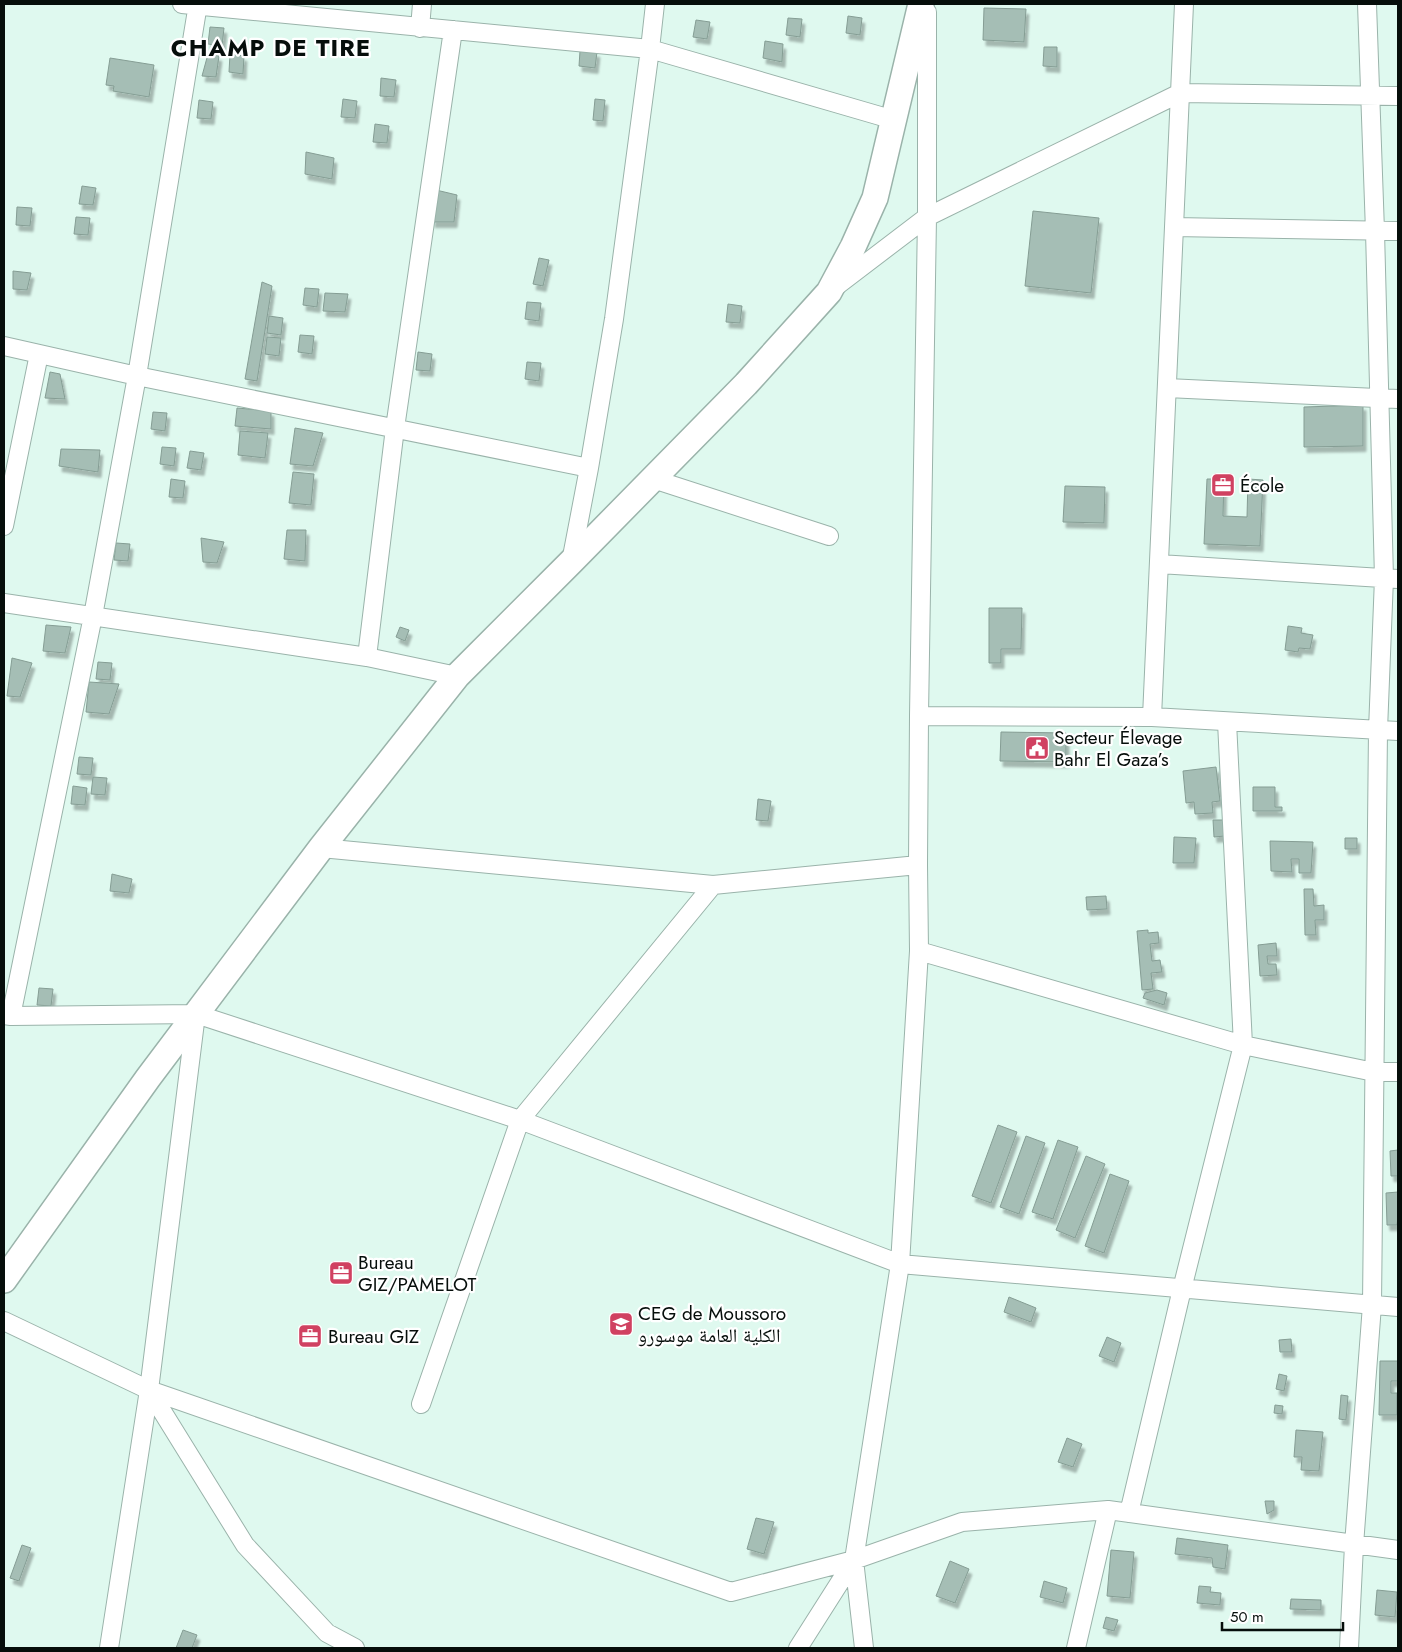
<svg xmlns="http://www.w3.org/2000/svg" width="1402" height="1652" font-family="Jost,'Noto Naskh Arabic',sans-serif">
  <defs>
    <filter id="shadow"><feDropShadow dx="3" dy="5.5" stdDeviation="1" flood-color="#0004"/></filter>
  </defs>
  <rect width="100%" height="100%" fill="#dff9ef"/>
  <path fill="#a5beb5" stroke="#859d94" filter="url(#shadow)" d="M984 8 1026 9 1024 42 983 40Z
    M848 16 862 18 860 35 846 33Z
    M788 18 802 19 800 37 786 35Z
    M696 20 710 22 707 39 693 37Z
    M210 27 224 28 222 46 208 44Z
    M765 41 783 44 782 62 763 58Z
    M1044 47H1057V67L1043 66Z
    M580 51 597 52 595 68 579 66Z
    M208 54 219 56 216 77 202 76Z
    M230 54 244 56 243 74 229 72Z
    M110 58 154 65 149 97 113 91 114 86 106 85Z
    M381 78 396 80 394 97 380 96Z
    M343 99 357 101 355 118 341 117Z
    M595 99 605 100 603 121 593 120Z
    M199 100 213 102 211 119 197 118Z
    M375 124 389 126 387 143 373 142Z
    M306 152 334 158 332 179 305 174Z
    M82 186 96 188 93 205 79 204Z
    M436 190 457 195 454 222H432Z
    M17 207 32 208 30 226 16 225Z
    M1033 211 1099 218 1091 293 1025 286Z
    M76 217 90 218 88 235 74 234Z
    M539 258 549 260 543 286 533 284Z
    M13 271 31 273 27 290 13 289Z
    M262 282 272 286 257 381 245 379Z
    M305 288 319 289 317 307 303 305Z
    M325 293 348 294 345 312 323 311Z
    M527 302 541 303 539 321 525 319Z
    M728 304 742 306 740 323 726 322Z
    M269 316 283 318 281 335 267 333Z
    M300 335 314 336 312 354 298 352Z
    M267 337 281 338 279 356 265 354Z
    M418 352 432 354 430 371 416 370Z
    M527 362 541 363 539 381 525 379Z
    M50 372 60 374 65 399 45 398Z
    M1363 405V446L1304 447V407Z
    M237 408 271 411V429L235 426Z
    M153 412 167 413 165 431 151 429Z
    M295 428 323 433 313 466 290 464Z
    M240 431 268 433 265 458 238 455Z
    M162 447 176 448 174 466 160 464Z
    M61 449 100 450 98 472 59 466Z
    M190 451 204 453 201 470 187 468Z
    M293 472 314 474 311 505 289 503Z
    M171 479 185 481 183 498 169 497Z
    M1207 479H1224L1223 516 1247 517 1248 479 1263 480 1260 546 1204 544Z
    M1065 486 1105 487 1104 523 1063 522Z
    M287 530H306L305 561 284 559Z
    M201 538 224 542 217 563 203 562Z
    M116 543 130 544 128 561 114 560Z
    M989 608H1022L1021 649H1001V663H989Z
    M46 625 71 627 65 653 43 651Z
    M1288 626 1302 628 1301 633 1313 635 1310 649 1299 648 1298 652 1285 650Z
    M400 627 409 630 405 641 396 637Z
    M12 658 32 663 20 697 7 696Z
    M98 662 112 663 110 680 96 679Z
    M89 682 119 684 109 714 86 712Z
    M1001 732 1066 733V762L1000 761Z
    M79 757 93 758 91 775 77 774Z
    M1216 767 1220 801 1212 802 1213 813 1195 814 1194 802 1186 803 1183 771Z
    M93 777 107 778 105 795 91 794Z
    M73 786 87 788 85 805 71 804Z
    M1253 787H1275V807H1282V811H1253Z
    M758 799 771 801 768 821 756 820Z
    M1213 820H1224L1225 836 1214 837Z
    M1174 837 1196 838 1194 863H1173Z
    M1345 838H1357V849H1345Z
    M1270 841 1313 842 1311 873H1299V859H1291L1292 872 1271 871Z
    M112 874 132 879 129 893 110 891Z
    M1304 889H1313L1314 906 1324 905V920H1315L1316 935H1305Z
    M1106 896 1107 909 1087 910 1086 897Z
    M1148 930V933L1158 932 1159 943 1150 944 1152 961 1160 960 1162 972 1151 973 1153 989 1142 990 1137 931Z
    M1276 943 1277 956H1267L1268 964H1276L1277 975 1260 976 1258 945Z
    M39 988 53 989 51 1006 37 1005Z
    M1157 990 1167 993 1164 1005 1143 998 1145 993Z
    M998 1125 1017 1132 991 1203 972 1196Z
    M1026 1136 1045 1143 1019 1214 1000 1207Z
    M1058 1140 1078 1147 1053 1219 1032 1212Z
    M1398 1150V1176H1391L1390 1151Z
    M1086 1156 1105 1164 1075 1238 1056 1230Z
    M1110 1174 1129 1181 1104 1253 1085 1246Z
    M1398 1192V1217L1397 1225H1387L1386 1193Z
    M1009 1297 1036 1308 1031 1322 1004 1312Z
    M1107 1337 1121 1343 1114 1362 1099 1356Z
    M1291 1339 1292 1352H1280L1279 1340Z
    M1380 1361H1398V1381H1391V1393H1397V1415H1379Z
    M1279 1374 1287 1376 1284 1391 1276 1389Z
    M1341 1395 1348 1396 1346 1420 1339 1419Z
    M1275 1405 1283 1406 1282 1414 1274 1413Z
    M1296 1430 1323 1432 1319 1471 1301 1470 1302 1457H1294Z
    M1067 1438 1082 1444 1073 1467 1058 1462Z
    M1265 1501H1274V1510L1267 1514Z
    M756 1518 774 1522 764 1554 747 1549Z
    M1177 1538 1228 1545 1225 1569 1213 1567 1212 1558 1175 1554Z
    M22 1545 31 1548 19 1581 10 1578Z
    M1111 1550 1134 1552 1130 1598 1107 1596Z
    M950 1561 969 1569 955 1603 936 1596Z
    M1044 1581 1067 1588 1063 1603 1040 1597Z
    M1199 1586 1211 1587 1210 1592 1221 1593 1220 1605 1197 1603Z
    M1377 1590 1397 1592 1395 1617 1375 1615Z
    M1291 1599 1321 1600V1610L1290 1609Z
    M1106 1617 1118 1620 1114 1631 1103 1628Z
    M183 1630 197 1635 192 1648H176Z"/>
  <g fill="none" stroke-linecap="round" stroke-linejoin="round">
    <defs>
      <path id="street" d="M182 4 650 49 894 120
        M420 28 422 4
        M1174 227 1398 231
        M835 287 927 217 1180 93 1398 96
        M4 346 137 376 589 468
        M1167 388 1398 399
        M653 479 829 536
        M4 526 39 354
        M571 562 589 468 614 319 650 49 655 4
        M1159 564 1398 579
        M4 603 367 657 457 676
        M367 657 395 428 453 30
        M919 716 1152 717 1398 731
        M1152 717 1184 4
        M321 848 713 885 918 865
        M919 951 1243 1045 1374 1072H1398
        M4 1015 11 1016 196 1014
        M11 1016 93 616 137 376 198 4
        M4 1321 149 1390 731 1592 854 1560 962 1522 1108 1510 1398 1550
        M149 1390 245 1545 327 1633 355 1648
        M421 1404 520 1120 713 885
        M1129 1513 1182 1289 1243 1045 1227 722
        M109 1648 149 1390 196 1014 520 1120 900 1264 1398 1307
        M798 1648 854 1560
        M864 1648 854 1560 900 1264 919 951 918 865 919 716 927 217V12
        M1076 1648 1108 1510
        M1349 1648 1354 1545 1372 1305 1378 730 1384 578 1375 231 1367 4"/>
      <path id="secondary" d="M4 1280 148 1078 321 848 457 676 571 562 746 384 829 292 853 247 875 198 921 4"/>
    </defs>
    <use href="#street" stroke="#9ab3aa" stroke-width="20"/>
    <use href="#secondary" stroke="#9ab3aa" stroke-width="28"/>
    <use href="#street" stroke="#fff" stroke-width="18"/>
    <use href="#secondary" stroke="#fff" stroke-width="25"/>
  </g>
  <defs>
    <symbol id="office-square" viewBox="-11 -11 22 22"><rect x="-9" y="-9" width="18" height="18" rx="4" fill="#d04161" stroke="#fff"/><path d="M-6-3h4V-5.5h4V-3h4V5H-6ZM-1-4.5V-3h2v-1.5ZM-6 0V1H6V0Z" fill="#fff"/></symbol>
    <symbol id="civic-square" viewBox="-11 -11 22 22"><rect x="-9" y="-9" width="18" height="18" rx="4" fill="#d04161" stroke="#fff"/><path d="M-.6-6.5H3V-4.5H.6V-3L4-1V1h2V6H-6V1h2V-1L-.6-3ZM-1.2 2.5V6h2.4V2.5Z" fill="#fff"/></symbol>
    <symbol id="university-square" viewBox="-11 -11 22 22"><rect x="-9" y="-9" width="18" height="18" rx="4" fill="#d04161" stroke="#fff"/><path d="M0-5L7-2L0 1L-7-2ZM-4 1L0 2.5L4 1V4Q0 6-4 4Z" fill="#fff"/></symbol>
  </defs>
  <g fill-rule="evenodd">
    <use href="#office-square" x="1209" y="471" width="28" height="28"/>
    <use href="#civic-square" x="1023" y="734" width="28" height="28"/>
    <use href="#office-square" x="327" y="1259" width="28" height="28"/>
    <use href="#university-square" x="607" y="1310" width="28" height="28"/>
    <use href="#office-square" x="296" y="1322" width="28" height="28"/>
  </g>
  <g text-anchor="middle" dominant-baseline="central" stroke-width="4.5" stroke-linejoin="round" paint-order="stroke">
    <g font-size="19" fill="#060e0b" stroke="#fff" text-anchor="start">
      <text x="1240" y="485">École</text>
      <text x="1054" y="737">Secteur Élevage<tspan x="1054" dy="22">Bahr El Gaza’s</tspan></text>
      <text x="358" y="1262">Bureau<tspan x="358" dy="22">GIZ/PAMELOT</tspan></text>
      <text x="638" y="1313">CEG de Moussoro<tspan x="638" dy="22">الكلية العامة موسورو</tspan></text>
      <text x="328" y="1336">Bureau GIZ</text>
    </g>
    <g font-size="24" font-weight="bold" letter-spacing="1" fill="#060e0b" stroke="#fff">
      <text x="271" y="47">CHAMP DE TIRE</text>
    </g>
  </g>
  <rect width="1402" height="1652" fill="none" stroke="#060e0b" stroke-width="10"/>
  <path d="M1222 1622v8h121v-8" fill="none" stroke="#060e0b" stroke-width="2.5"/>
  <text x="1230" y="1622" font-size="15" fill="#060e0b" stroke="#ffffff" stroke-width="4" paint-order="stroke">50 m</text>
</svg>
